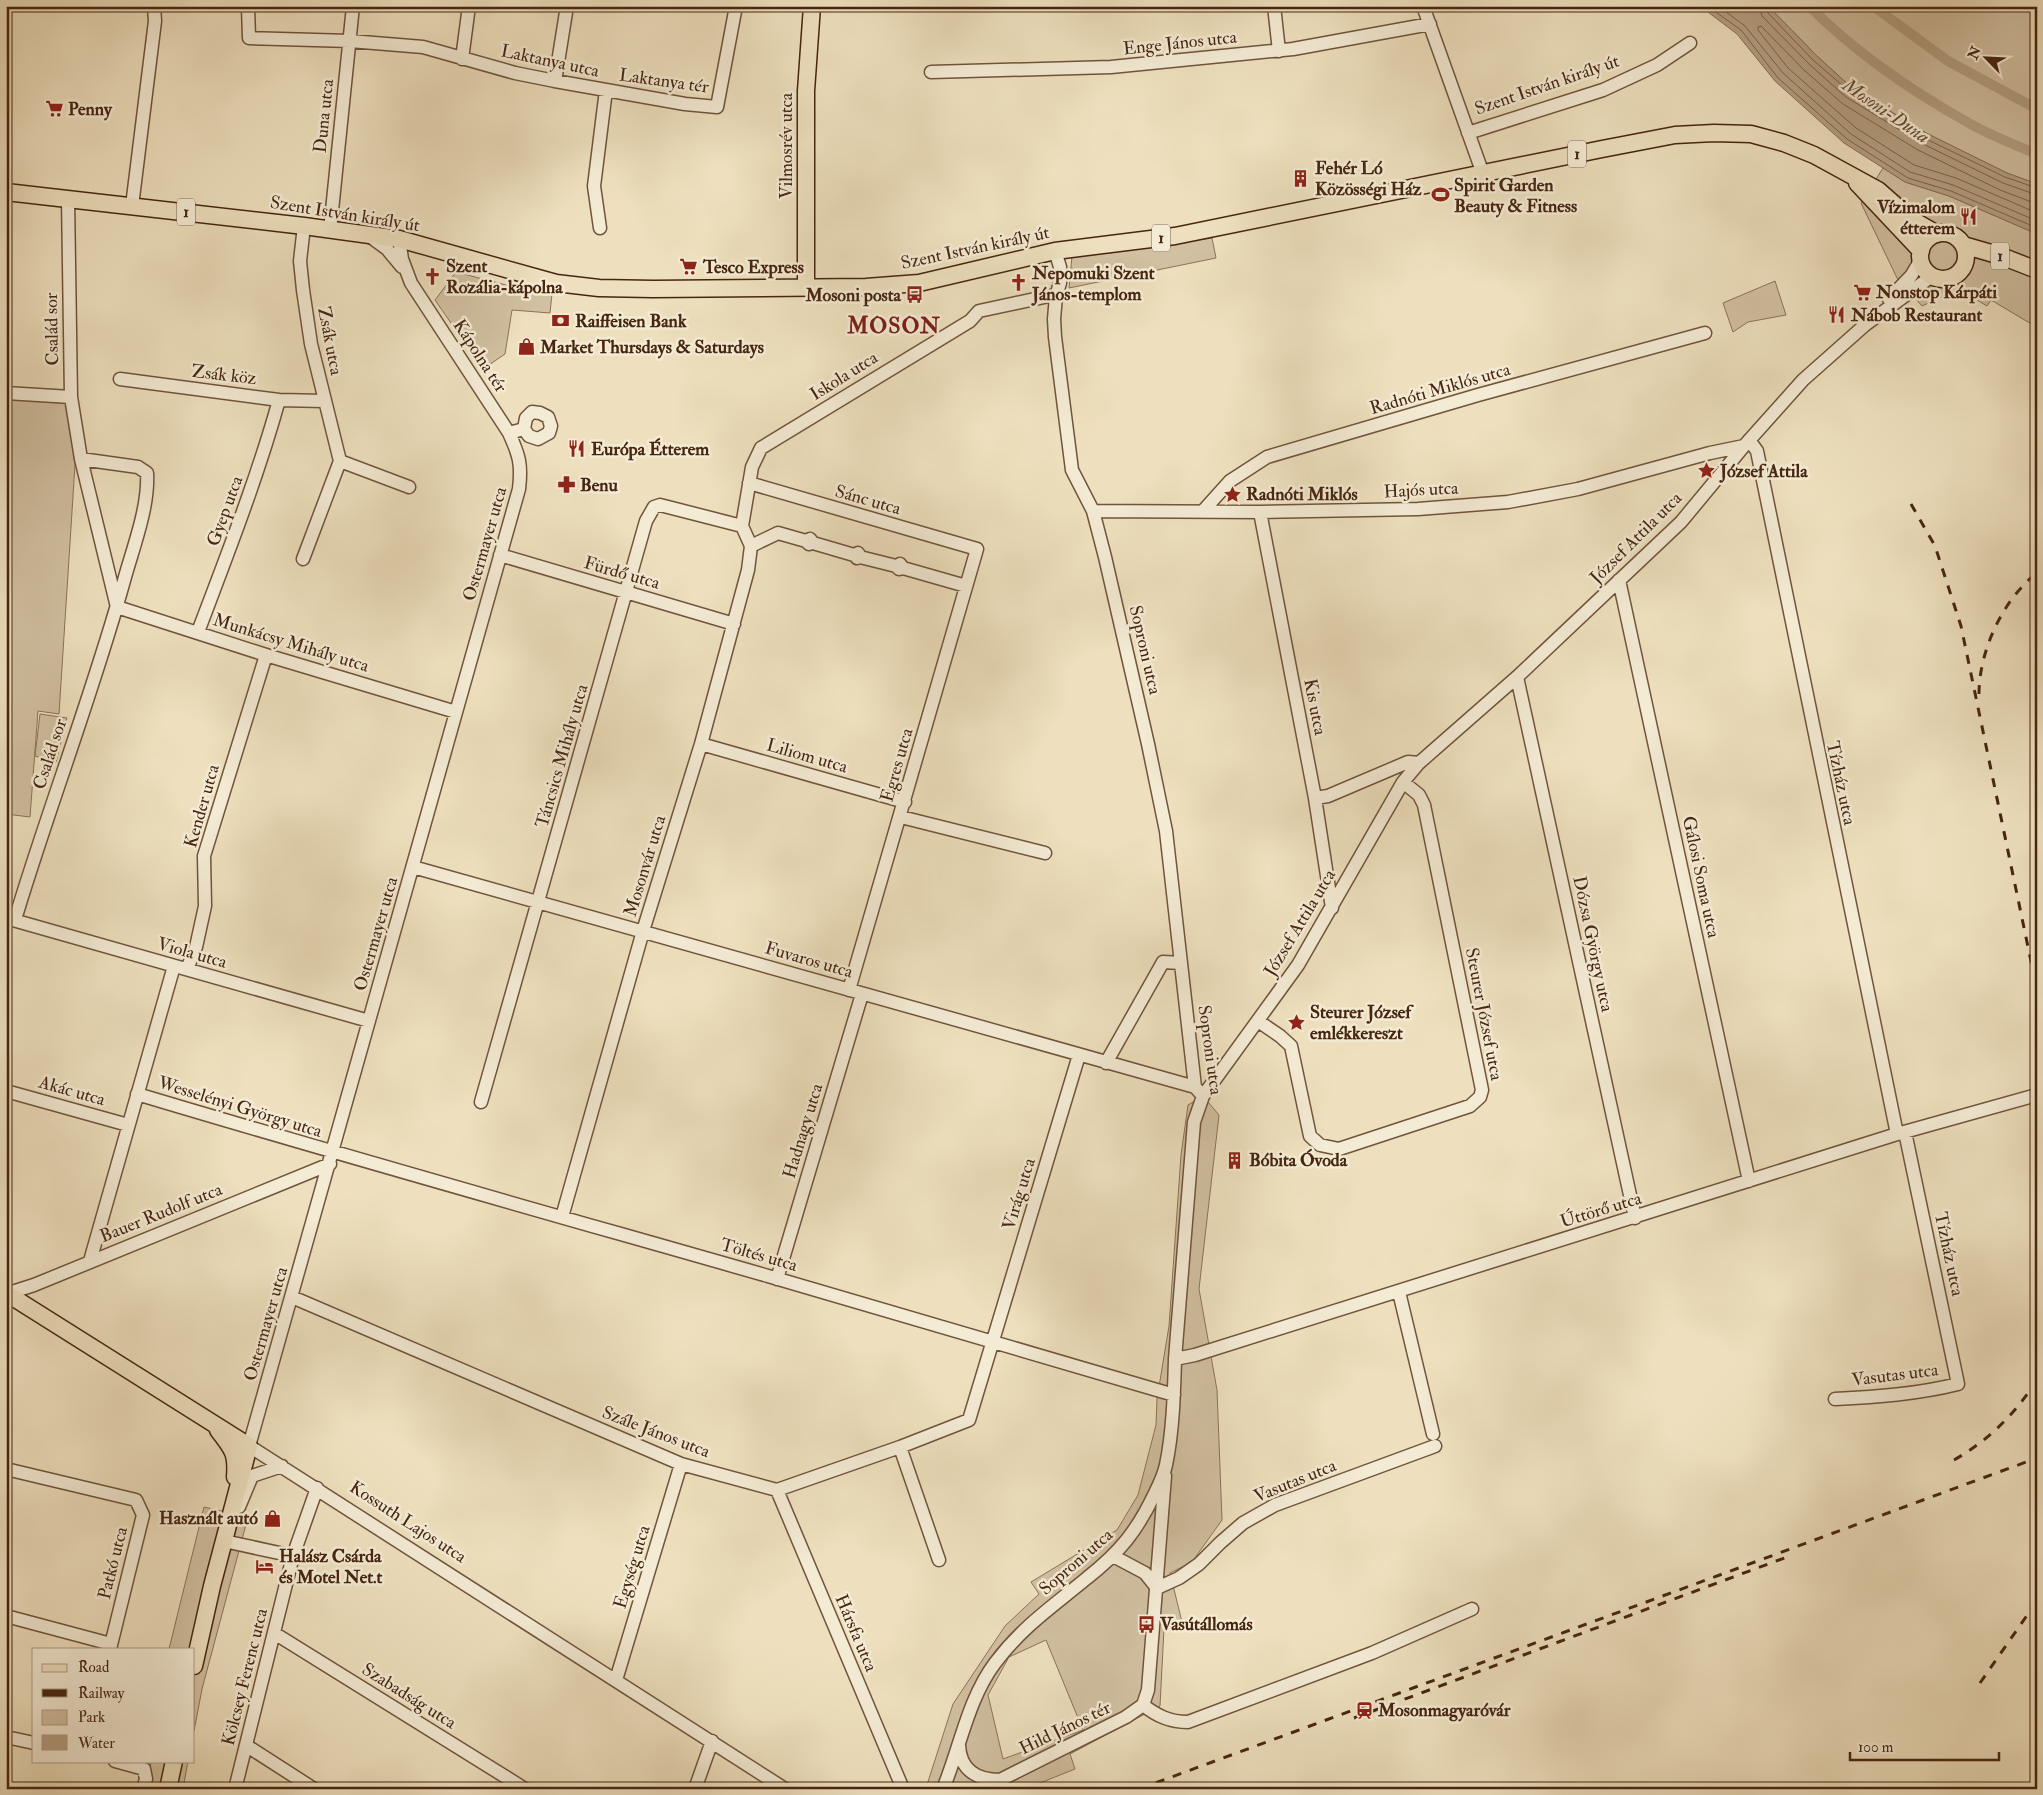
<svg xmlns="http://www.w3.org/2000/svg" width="2043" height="1795" font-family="'IM FELL Double Pica',serif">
  <rect width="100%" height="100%" fill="#eee0be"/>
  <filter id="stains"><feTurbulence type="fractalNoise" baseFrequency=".004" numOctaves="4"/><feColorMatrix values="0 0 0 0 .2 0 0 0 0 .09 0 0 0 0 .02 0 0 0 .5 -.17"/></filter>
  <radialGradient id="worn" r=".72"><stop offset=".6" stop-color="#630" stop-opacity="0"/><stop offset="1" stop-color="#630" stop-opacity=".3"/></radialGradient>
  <path fill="#d1c0a1" stroke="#8c7259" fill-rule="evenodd" d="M1768 6H2037V184L2007 173 1926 133 1852 88 1817 56Z
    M1883 168 1905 182 1949 196 2037 234V325L2028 322 1991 300 1987 306 1959 289 1922 306 1897 278 1861 203Z
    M1212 238 1216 258 1069 288 1072 256 1109 253Z
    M456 272 506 285 552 294 550 313 512 310 505 354 483 369 435 300Z
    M1775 281 1786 315 1748 322 1733 332 1723 303Z
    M6 397 67 400 75 465 59 714 38 711 30 817 6 814Z
    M40 714 67 718 56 762 35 756Z
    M1203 1096 1219 1115 1199 1289 1217 1390 1222 1520 1192 1562 1170 1573 1182 1622 1164 1629 1160 1706 1070 1754 1075 1769 1025 1789H923L926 1788 953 1704 1005 1626 1039 1594 1031 1582 1117 1530 1138 1495 1156 1425 1157 1399 1169 1326 1181 1155 1188 1105ZM1046 1640 1083 1730 1003 1759 988 1695 1009 1657Z
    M204 1507 248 1517 202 1689 194 1731V1649H169Z
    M151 1761H188L183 1789H147Z"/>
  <path fill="#b5a083" stroke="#896f55" d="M1700 6H1768L1817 56 1852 88 1926 133 2007 173 2037 184V234L1949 196 1905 182 1844 143 1775 81 1737 34Z"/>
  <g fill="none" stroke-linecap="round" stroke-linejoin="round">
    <path stroke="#7e624a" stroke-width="1" d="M1707 6 1741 30 1778 78 1847 139 1908 178 1951 191 2037 228
      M1718 6 1745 26 1783 73 1851 134 1910 172 1953 185 2037 221
      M1759 6 1762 16 1809 64 1846 97 1921 143 2003 183 2037 195
      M1765 6 1767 12 1813 60 1850 92 1924 138 2005 177 2037 188
      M2037 202 2029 201 2000 190 1918 150 1843 104 1804 70 1761 26 1758 27V30L1788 68 1856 128 1914 165 1956 178 2037 213"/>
    <path stroke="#b5a083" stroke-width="10" d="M1809 6C1855 52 1910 90 1967 122 1989 135 2013 144 2037 154
      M1873 6 1948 61 2037 109"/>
    <defs>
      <path id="minor" d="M248 6 249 38 350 41 423 47 515 73 555 81 685 104 717 107 736 6
        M1274 6 1279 51
        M1423 6 1483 174
        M462 59 469 6
        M931 72 1111 67 1293 49 1430 24
        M555 81 567 6
        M1468 133 1603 90 1657 65 1690 43
        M68 198 71 397 81 459 117 607
        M132 206 155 21 154 6
        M304 226 300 261 303 290 311 344 340 461 409 487
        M600 228 594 186 606 90
        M330 230 353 6
        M368 235 387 249 402 267
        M399 239 402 259 411 283 509 433C519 455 522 464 519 489L249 1446 785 1789
        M1055 251 1060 267V283L1056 296 1054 319 1055 337 1072 470 1093 511 1105 557 1148 744 1166 831 1195 1087 1203 1096
        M1889 299 1911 276 1920 261
        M120 379 279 400 324 401
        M6 393 71 397
        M509 433 524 429 529 436 538 439 549 433 551 426 548 417 540 413 532 412 526 418 524 429
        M1749 440 1757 451 1897 1134
        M749 483 977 549 849 990
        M1093 511 1260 512 1418 509 1508 502 1578 489 1710 453 1744 446
        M1203 511 1230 481 1267 457 1478 395 1705 333
        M1260 512 1315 798 1332 908
        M742 526 752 467 761 448 970 321 979 311 1049 296H1056
        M806 541 809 544 813 543 854 555 858 553 860 557
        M751 546 778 533 806 541 810 539 813 543
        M500 555 734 624
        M855 555 857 558 860 557 896 566 900 564 903 568
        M303 559 340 461
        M896 566 899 569 903 568 966 586
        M1619 580 1749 1181
        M117 607 266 655 456 712
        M198 632C227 555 257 479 279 400
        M1517 677 1635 1218
        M701 744 905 802
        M1315 798 1328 796 1408 762 1419 763
        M901 817 1045 853
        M413 867 1195 1087
        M17 913C51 801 94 690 125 577 134 545 149 506 147 473L138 467 81 459
        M6 918 369 1021
        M187 969 196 947 205 906 204 856 266 655
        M1258 1021 1280 1036 1291 1046 1310 1136 1320 1145 1339 1149 1470 1106 1480 1097 1482 1090 1424 805 1419 795 1403 782
        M1106 1063 1163 962 1181 963
        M6 1091 128 1125
        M137 1094C347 1157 558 1216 768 1276 903 1315 1038 1356 1174 1395
        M481 1102 646 521 654 507 660 505 742 526
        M562 1217 643 931 701 744 748 570 751 546 742 526
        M90 1261 174 966
        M777 1279 862 994
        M1399 1292 1433 1434
        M6 1294 34 1285 330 1164
        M292 1297 681 1464 777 1490 900 1447 969 1420 1079 1055
        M1175 1359 1195 1355 1897 1134 2037 1095
        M1835 1399C1876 1397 1918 1394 1958 1384L1905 1132
        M900 1447 939 1560
        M6 1469 136 1500 143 1515 110 1649
        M777 1490 903 1789
        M239 1507 252 1476 282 1466
        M228 1532 224 1541 293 1556
        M1113 1556 1145 1573 1157 1588
        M1157 1588 1179 1578 1199 1564 1220 1543 1243 1523 1275 1505 1435 1446
        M6 1616 111 1644
        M274 1633 525 1789
        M616 1680 681 1464
        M1143 1705C1157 1716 1170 1722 1188 1722L1372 1653 1472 1609
        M1143 1705 1148 1690 1165 1476
        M6 1737 34 1743
        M959 1745C960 1770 977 1780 1000 1780
        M247 1746 314 1789
        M115 1761 144 1769 146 1779 143 1789
        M235 1789 293 1556 317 1488
        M695 1789 712 1741
        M943 1789C960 1748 968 1699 995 1663 1023 1626 1052 1607 1087 1578 1120 1552 1137 1531 1155 1493 1159 1485 1164 1474 1166 1465 1173 1431 1174 1394 1175 1359L1194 1122 1203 1096 1298 965 1403 782 1419 763 1517 677 1681 522 1744 446 1803 380 1865 325 1932 276
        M990 1789 1000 1780 1126 1717 1143 1705"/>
      <path id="major" d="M1857 183 1921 251
        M6 192 304 226 399 239 556 283 599 288 653 289 866 287 919 283 1055 251 1175 236 1602 149 1675 135 1714 133 1751 134 1784 143 1814 155 1878 190 1911 219 1937 234
        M1920 256a23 23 0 1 1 46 0a23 23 0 1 1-46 0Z
        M1963 245 2001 256 2037 270
        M806 287V91L812 6
        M6 1293 249 1446 212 1586 194 1666
        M218 1430C232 1449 237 1452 235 1477
        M168 1789 174 1761"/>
    </defs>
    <use href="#minor" stroke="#70543c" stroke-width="15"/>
    <use href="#major" stroke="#462511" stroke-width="19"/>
    <use href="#minor" stroke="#f4ebd5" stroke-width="12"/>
    <use href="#major" stroke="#eee0be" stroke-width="16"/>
    <path stroke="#462511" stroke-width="3" stroke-dasharray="9 9" stroke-linecap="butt" d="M1911 504 1935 546 1961 626 2037 990
      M1979 694C1979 651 2003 599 2037 573
      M1954 1460C1989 1440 2015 1414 2037 1380
      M1980 1683 2037 1601
      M1354 1718 1787 1557
      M1139 1789 2037 1458"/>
  </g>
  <defs>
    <symbol id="supermarket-bare" viewBox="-9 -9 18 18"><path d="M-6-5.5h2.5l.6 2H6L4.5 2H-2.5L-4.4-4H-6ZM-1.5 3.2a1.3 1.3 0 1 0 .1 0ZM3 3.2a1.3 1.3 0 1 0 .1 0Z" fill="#8f2418" stroke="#f4ebd5" stroke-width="2.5" paint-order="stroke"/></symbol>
    <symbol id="building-bare" viewBox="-9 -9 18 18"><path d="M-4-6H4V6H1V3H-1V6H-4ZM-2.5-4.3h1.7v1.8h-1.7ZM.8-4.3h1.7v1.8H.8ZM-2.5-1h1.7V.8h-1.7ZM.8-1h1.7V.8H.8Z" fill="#8f2418" stroke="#f4ebd5" stroke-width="2.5" paint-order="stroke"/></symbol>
    <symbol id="stadium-bare" viewBox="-9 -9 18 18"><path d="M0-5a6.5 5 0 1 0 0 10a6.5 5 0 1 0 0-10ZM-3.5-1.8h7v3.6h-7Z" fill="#8f2418" stroke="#f4ebd5" stroke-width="2.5" paint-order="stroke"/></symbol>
    <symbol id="restaurant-bare" viewBox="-9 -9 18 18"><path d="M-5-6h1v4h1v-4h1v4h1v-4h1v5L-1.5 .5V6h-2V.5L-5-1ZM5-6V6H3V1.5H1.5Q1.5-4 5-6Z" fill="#8f2418" stroke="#f4ebd5" stroke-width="2.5" paint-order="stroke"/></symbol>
    <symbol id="church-bare" viewBox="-9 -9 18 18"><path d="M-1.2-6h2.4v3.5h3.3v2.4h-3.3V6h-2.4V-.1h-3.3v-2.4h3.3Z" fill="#8f2418" stroke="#f4ebd5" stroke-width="2.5" paint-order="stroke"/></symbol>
    <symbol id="bus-bare" viewBox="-9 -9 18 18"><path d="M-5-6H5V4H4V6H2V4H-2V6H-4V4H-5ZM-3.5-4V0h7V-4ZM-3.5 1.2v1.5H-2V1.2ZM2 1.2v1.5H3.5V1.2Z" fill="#8f2418" stroke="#f4ebd5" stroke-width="2.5" paint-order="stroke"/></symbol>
    <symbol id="bank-bare" viewBox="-9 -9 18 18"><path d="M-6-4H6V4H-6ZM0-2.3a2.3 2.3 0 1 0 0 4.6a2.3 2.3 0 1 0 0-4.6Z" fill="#8f2418" stroke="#f4ebd5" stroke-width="2.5" paint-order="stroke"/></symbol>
    <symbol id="shop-bare" viewBox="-9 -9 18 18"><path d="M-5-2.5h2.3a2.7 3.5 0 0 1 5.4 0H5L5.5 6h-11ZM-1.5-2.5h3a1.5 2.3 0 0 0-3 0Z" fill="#8f2418" stroke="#f4ebd5" stroke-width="2.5" paint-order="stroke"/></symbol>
    <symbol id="sight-bare" viewBox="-9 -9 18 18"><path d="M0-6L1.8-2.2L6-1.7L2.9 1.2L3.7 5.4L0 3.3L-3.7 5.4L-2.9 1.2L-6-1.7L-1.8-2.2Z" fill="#8f2418" stroke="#f4ebd5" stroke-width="2.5" paint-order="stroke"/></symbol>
    <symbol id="pharmacy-bare" viewBox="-9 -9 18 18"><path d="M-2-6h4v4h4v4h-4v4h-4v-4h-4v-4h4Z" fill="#8f2418" stroke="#f4ebd5" stroke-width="2.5" paint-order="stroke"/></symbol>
    <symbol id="hotel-bare" viewBox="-9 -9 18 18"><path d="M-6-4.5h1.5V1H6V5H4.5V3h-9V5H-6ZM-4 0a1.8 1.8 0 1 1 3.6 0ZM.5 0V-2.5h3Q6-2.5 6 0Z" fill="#8f2418" stroke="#f4ebd5" stroke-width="2.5" paint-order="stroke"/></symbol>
    <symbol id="station-bare" viewBox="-9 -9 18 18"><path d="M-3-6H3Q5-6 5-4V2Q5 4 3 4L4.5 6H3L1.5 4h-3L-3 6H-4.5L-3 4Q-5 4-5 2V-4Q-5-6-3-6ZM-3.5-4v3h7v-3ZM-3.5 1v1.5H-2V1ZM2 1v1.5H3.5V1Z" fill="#8f2418" stroke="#f4ebd5" stroke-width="2.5" paint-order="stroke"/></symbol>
  </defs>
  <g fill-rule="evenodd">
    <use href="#supermarket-bare" x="42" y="96" width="25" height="25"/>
    <use href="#building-bare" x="1288" y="166" width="25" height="25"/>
    <use href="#stadium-bare" x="1428" y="182" width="25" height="25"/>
    <use href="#restaurant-bare" x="1956" y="204" width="25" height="25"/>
    <use href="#supermarket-bare" x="676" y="254" width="25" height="25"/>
    <use href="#church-bare" x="420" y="264" width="25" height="25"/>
    <use href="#church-bare" x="1006" y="270" width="25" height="25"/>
    <use href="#supermarket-bare" x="1850" y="280" width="25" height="25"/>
    <use href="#bus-bare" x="902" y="282" width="25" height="25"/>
    <use href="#restaurant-bare" x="1824" y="302" width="25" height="25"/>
    <use href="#bank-bare" x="548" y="308" width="25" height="25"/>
    <use href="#shop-bare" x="514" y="334" width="25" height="25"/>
    <use href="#restaurant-bare" x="564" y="436" width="25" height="25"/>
    <use href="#sight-bare" x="1694" y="458" width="25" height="25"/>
    <use href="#pharmacy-bare" x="554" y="472" width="25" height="25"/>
    <use href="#sight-bare" x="1220" y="482" width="25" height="25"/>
    <use href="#sight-bare" x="1284" y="1010" width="25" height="25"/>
    <use href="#building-bare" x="1222" y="1148" width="25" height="25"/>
    <use href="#shop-bare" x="260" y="1506" width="25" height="25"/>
    <use href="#hotel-bare" x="252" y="1554" width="25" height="25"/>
    <use href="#bus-bare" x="1134" y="1612" width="25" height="25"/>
    <use href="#station-bare" x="1352" y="1698" width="25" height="25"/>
  </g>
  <g text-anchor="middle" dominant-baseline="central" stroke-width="5" stroke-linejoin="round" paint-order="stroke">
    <g fill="#f4ebd5" stroke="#7a604c" stroke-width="1">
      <rect x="1568" y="140.5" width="18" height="27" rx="4"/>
      <rect x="177" y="198.5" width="18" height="27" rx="4"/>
      <rect x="1152" y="224.5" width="18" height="27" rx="4"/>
      <rect x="1991" y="242.5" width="18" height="27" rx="4"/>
    </g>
    <g font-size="16" font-weight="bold" fill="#462511">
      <text x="1577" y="154">1</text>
      <text x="186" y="212">1</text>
      <text x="1161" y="238">1</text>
      <text x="2000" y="256">1</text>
    </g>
    <g font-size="18" fill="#462511" stroke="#f4ebd5">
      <text transform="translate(1180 43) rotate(-6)">Enge János utca</text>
      <text transform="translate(550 61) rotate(12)">Laktanya utca</text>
      <text transform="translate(664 81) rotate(8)">Laktanya tér</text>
      <text transform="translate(1547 85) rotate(-19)">Szent István király út</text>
      <text transform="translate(324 116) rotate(-84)">Duna utca</text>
      <text transform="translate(786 146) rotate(-90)">Vilmosrév utca</text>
      <text transform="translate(345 214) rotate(9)">Szent István király út</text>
      <text transform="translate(975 248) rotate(-12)">Szent István király út</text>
      <text transform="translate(52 329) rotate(-91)">Család sor</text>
      <text transform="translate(330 341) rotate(79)">Zsák utca</text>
      <text transform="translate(480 356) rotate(57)">Kápolna tér</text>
      <text transform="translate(224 375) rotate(7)">Zsák köz</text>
      <text transform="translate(844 376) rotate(-32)">Iskola utca</text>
      <text transform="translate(1440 389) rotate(-16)">Radnóti Miklós utca</text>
      <text transform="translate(1421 490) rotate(-3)">Hajós utca</text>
      <text transform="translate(868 500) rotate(16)">Sánc utca</text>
      <text transform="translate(225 511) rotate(-70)">Gyep utca</text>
      <text transform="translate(1636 538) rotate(-45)">József Attila utca</text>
      <text transform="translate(485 544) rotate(-74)">Ostermayer utca</text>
      <text transform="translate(622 573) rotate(16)">Fürdő utca</text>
      <text transform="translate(291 643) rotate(17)">Munkácsy Mihály utca</text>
      <text transform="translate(1145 650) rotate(77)">Soproni utca</text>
      <text transform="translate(1315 707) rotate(79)">Kis utca</text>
      <text transform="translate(50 754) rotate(-72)">Család sor</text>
      <text transform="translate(562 756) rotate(-74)">Táncsics Mihály utca</text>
      <text transform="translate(807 756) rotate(16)">Liliom utca</text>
      <text transform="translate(897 765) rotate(-74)">Egres utca</text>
      <text transform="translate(1841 783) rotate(78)">Tízház utca</text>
      <text transform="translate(202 806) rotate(-74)">Kender utca</text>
      <text transform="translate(645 866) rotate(-73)">Mosonvár utca</text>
      <text transform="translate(1701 877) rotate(78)">Gálosi Soma utca</text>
      <text transform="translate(1300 923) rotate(-59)">József Attila utca</text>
      <text transform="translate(376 934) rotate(-74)">Ostermayer utca</text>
      <text transform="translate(1593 944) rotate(78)">Dózsa György utca</text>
      <text transform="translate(192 953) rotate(16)">Viola utca</text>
      <text transform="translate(809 960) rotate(16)">Fuvaros utca</text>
      <text transform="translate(1484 1014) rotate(79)">Steurer József utca</text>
      <text transform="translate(1210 1050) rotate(82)">Soproni utca</text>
      <text transform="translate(72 1091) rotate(16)">Akác utca</text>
      <text transform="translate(240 1107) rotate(17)">Wesselényi György utca</text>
      <text transform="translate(803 1131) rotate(-73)">Hadnagy utca</text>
      <text transform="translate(1019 1194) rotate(-73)">Virág utca</text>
      <text transform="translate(1601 1210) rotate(-17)">Úttörő utca</text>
      <text transform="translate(161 1213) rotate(-22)">Bauer Rudolf utca</text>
      <text transform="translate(1949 1254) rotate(78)">Tízház utca</text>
      <text transform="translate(759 1255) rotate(16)">Töltés utca</text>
      <text transform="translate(266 1324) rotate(-74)">Ostermayer utca</text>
      <text transform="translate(1895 1375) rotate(-7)">Vasutas utca</text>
      <text transform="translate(656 1432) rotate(21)">Szále János utca</text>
      <text transform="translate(1295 1481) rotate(-22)">Vasutas utca</text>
      <text transform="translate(408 1522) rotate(33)">Kossuth Lajos utca</text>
      <text transform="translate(1076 1562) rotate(-41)">Soproni utca</text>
      <text transform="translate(113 1563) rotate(-76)">Patkó utca</text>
      <text transform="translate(632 1567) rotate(-73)">Egység utca</text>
      <text transform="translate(856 1633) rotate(67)">Hársfa utca</text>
      <text transform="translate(245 1677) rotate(-76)">Kölcsey Ferenc utca</text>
      <text transform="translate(409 1696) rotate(32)">Szabadság utca</text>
      <text transform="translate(1065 1728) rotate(-26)">Hild János tér</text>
    </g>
    <g font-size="18" font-weight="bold" fill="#462511" stroke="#f4ebd5" text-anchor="start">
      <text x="68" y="109">Penny</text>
      <text x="1315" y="168">Fehér Ló<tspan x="1315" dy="21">Közösségi Ház</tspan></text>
      <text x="1454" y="185">Spirit Garden<tspan x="1454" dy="21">Beauty &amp; Fitness</tspan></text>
      <text x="1955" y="207" text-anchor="end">Vízimalom<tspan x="1955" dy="21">étterem</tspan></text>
      <text x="446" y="266">Szent<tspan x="446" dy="21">Rozália-kápolna</tspan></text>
      <text x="703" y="267">Tesco Express</text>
      <text x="1032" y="273">Nepomuki Szent<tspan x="1032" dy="21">János-templom</tspan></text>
      <text x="1876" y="292">Nonstop Kárpáti</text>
      <text x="901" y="295" text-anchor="end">Mosoni posta</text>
      <text x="1851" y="315">Nábob Restaurant</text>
      <text x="575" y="321">Raiffeisen Bank</text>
      <text x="540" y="347">Market Thursdays &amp; Saturdays</text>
      <text x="591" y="449">Európa Étterem</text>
      <text x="1720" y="471">József Attila</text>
      <text x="580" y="485">Benu</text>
      <text x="1246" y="494">Radnóti Miklós</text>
      <text x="1310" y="1012">Steurer József<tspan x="1310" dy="21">emlékkereszt</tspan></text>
      <text x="1249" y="1160">Bóbita Óvoda</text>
      <text x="258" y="1518" text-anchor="end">Használt autó</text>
      <text x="279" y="1556">Halász Csárda<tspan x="279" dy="21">és Motel Net.t</tspan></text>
      <text x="1160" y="1624">Vasútállomás</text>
      <text x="1378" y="1710">Mosonmagyaróvár</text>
    </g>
    <g font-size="19" font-style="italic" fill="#674a33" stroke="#f4ebd5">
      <text transform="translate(1886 111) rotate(34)">Mosoni-Duna</text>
    </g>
    <g font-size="22" font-weight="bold" letter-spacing="1" fill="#7a1f14" stroke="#f4ebd5">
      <text x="894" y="326">MOSON</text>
    </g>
  </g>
  <rect width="2043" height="1795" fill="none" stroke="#eee0be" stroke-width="25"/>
  <rect x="8" y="8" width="2028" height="1780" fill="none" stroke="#462511" stroke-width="2.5"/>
  <rect x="12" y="12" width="2018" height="1770" fill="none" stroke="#462511"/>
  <rect x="32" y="1648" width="162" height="115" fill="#f4ebd5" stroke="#ae9c87"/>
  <rect x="42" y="1664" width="25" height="8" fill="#eee0be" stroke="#ae9c87"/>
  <text x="78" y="1672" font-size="15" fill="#462511">Road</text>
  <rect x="42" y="1689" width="25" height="8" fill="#462511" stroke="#ae9c87"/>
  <text x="78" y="1698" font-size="15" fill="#462511">Railway</text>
  <rect x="42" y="1710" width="25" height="15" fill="#d1c0a1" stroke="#ae9c87"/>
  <text x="78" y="1722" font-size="15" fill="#462511">Park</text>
  <rect x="42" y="1735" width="25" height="15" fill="#b5a083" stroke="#ae9c87"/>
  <text x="78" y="1748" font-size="15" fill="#462511">Water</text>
  <g transform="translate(1986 58) rotate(294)" stroke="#f4ebd5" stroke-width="4" paint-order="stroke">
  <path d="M0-4L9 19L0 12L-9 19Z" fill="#462511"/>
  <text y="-8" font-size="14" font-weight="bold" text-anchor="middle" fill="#462511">N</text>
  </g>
  <path d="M1850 1752v8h149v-8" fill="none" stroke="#462511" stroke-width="2.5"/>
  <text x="1858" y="1752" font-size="15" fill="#462511" stroke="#f4ebd5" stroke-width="4" paint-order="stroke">100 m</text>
  <rect width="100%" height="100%" filter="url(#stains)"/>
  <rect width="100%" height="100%" fill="url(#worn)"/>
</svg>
